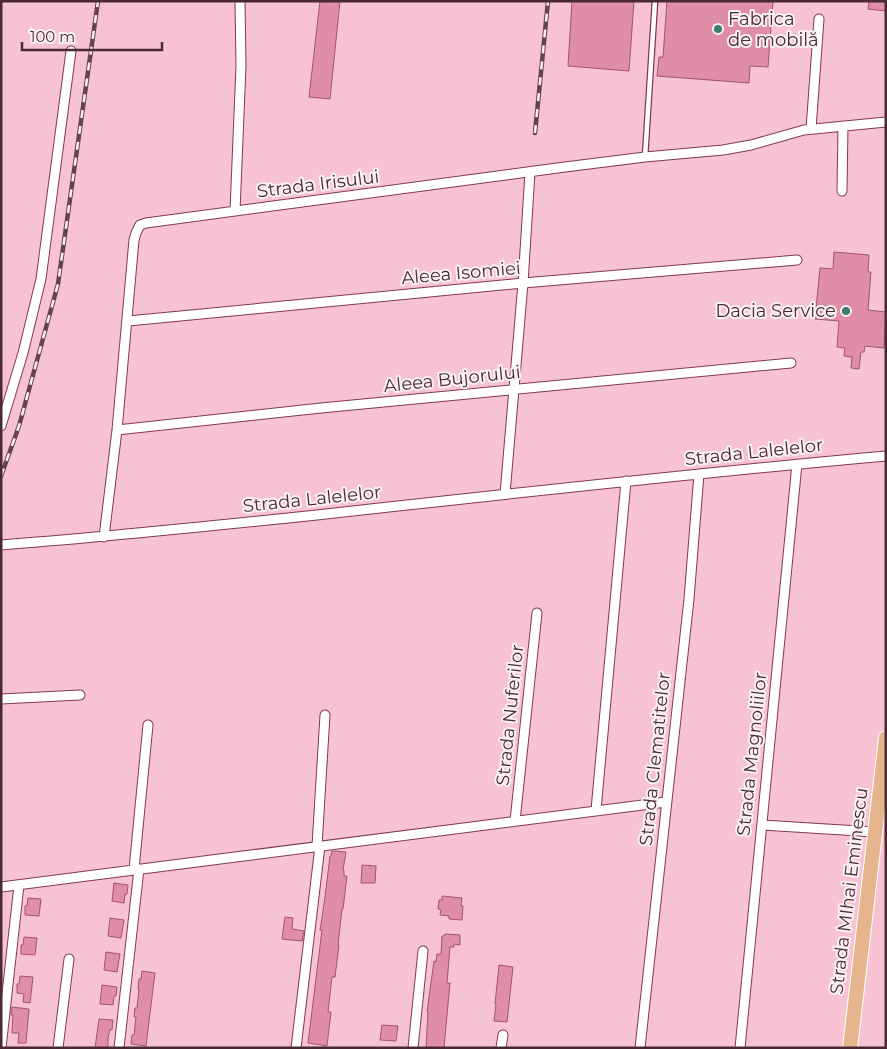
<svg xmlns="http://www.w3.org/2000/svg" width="887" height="1049" font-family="Montserrat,sans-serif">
  <rect width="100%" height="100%" fill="#f7c2d1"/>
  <path fill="#e08da7" stroke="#a2546f" d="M320 1H340L330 99 309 97Z
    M572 1H634L629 71 568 66Z
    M667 1H773L768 67 750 66 749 83 657 76 659 57H663Z
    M869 1H886V11L868 9Z
    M834 252 869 255 868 272H871L868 310 886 312 884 348 865 346 864 352H861L859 369 851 368 852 357 844 356 845 348 837 347 839 321 815 319 820 268 833 269Z
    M332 851 346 852 343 870H344V876H347L343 909H342L338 945H339L335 977H332L328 1012H331L327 1046 308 1043 322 930H320L322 918 325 897 330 856H331Z
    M362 865 376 866 375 883H361Z
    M114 883 128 885 127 894H125L124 903 112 901Z
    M442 896 462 898 461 906H463L462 920 449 919V916L440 915 441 910 438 909 439 900H442Z
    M28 898 41 899 39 916 25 915V906H27Z
    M285 917 293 918 292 929 304 931 302 941 282 939Z
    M110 918 124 920 121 938 108 936Z
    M445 934 460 935V945L454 944V947H450L447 983H450L444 1048H426L428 1012H427L434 961 436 962 437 954H441L442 936H444Z
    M24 937 37 938 35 955 21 954V945H23Z
    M106 952 120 954 117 972 104 970Z
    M499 965 513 967 507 1022 494 1021 496 1004H495Z
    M142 971 155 973 146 1046 131 1044 132 1035H134L136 1017H134L135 1008H137L139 989H138L139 979H141Z
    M20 976 33 977 30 1003 23 1002 24 994 17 993V984H19Z
    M102 985 117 987 116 996H114L113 1005 100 1004Z
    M12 1007 29 1009 26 1043H18L19 1033H12L13 1015H11Z
    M99 1019 113 1020 112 1030 110 1029 108 1038V1048H95Z
    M382 1025 398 1026 396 1041 380 1040Z"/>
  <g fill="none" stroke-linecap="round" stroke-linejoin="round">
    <defs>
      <path id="lane" d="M645 157 655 1"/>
      <path id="street" d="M811 129 819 19
        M842 191 843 126
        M235 211 241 66 240 1
        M128 321 523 283 797 260
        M1 426 23 353 41 279 71 51
        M117 430 321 408 791 363
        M505 494 523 283 530 172
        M104 537 117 430 134 240 136 233 140 225 146 223 565 167 645 157 723 150 751 145 804 130 886 122
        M1 545C107 537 212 526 317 515 506 494 696 473 886 456
        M1 699 80 695
        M596 810 626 481
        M515 821 537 613
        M762 825 875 832
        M317 846 325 715
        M134 869 148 725
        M1 887 666 802
        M1 1048 19 885
        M58 1048 69 959
        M119 1048 139 869
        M296 1048 320 846
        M413 1048 423 951
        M501 1048 503 1035
        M640 1048 689 599 699 474
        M740 1048 797 464"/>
      <path id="primary" d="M850 1048 886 738"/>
    </defs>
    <use href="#lane" stroke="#823853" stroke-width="7"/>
    <use href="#street" stroke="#823853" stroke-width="11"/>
    <use href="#primary" stroke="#fff" stroke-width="16"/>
    <use href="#lane" stroke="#fff" stroke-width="4.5"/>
    <use href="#street" stroke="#fff" stroke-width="9"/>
    <use href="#primary" stroke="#e5b68e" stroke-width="14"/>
    <defs>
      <path id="rail" d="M535 133 548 1
        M1 476 19 426 58 284 98 1"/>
    </defs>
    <use href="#rail" stroke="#67424e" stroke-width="4.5"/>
    <use href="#rail" stroke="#faf1f3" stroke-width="2.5" stroke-dasharray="8" stroke-linecap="butt"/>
  </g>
  <g fill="#397c70" stroke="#faf1f3" stroke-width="2">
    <circle cx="718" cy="29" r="5"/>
    <circle cx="846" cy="311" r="5"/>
  </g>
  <g text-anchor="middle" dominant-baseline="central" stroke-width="4" stroke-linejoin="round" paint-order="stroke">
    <g font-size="18" fill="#4b2934" stroke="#faf1f3" text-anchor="start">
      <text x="728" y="19">Fabrica<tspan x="728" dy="21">de mobilă</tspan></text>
      <text x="836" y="311" text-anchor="end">Dacia Service</text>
    </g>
    <g font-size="18" fill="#4b2934" stroke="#faf1f3">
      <text transform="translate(318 184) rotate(-7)">Strada Irisului</text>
      <text transform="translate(461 273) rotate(-5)">Aleea Isomiei</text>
      <text transform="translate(452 379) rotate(-6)">Aleea Bujorului</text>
      <text transform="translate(754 452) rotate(-6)">Strada Lalelelor</text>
      <text transform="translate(312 499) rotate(-6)">Strada Lalelelor</text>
      <text transform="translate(510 715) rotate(-84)">Strada Nuferilor</text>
      <text transform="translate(752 754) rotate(-84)">Strada Magnoliilor</text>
      <text transform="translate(655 759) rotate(-84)">Strada Clematitelor</text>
      <text transform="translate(849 891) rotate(-83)">Strada MIhai Eminescu</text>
    </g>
  </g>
  <rect width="887" height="1049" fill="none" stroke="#4b2934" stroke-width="5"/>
  <path d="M22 42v8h140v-8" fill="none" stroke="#4b2934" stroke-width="2.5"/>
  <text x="30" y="42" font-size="15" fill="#4b2934" stroke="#faf1f3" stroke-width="4" paint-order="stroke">100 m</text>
</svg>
